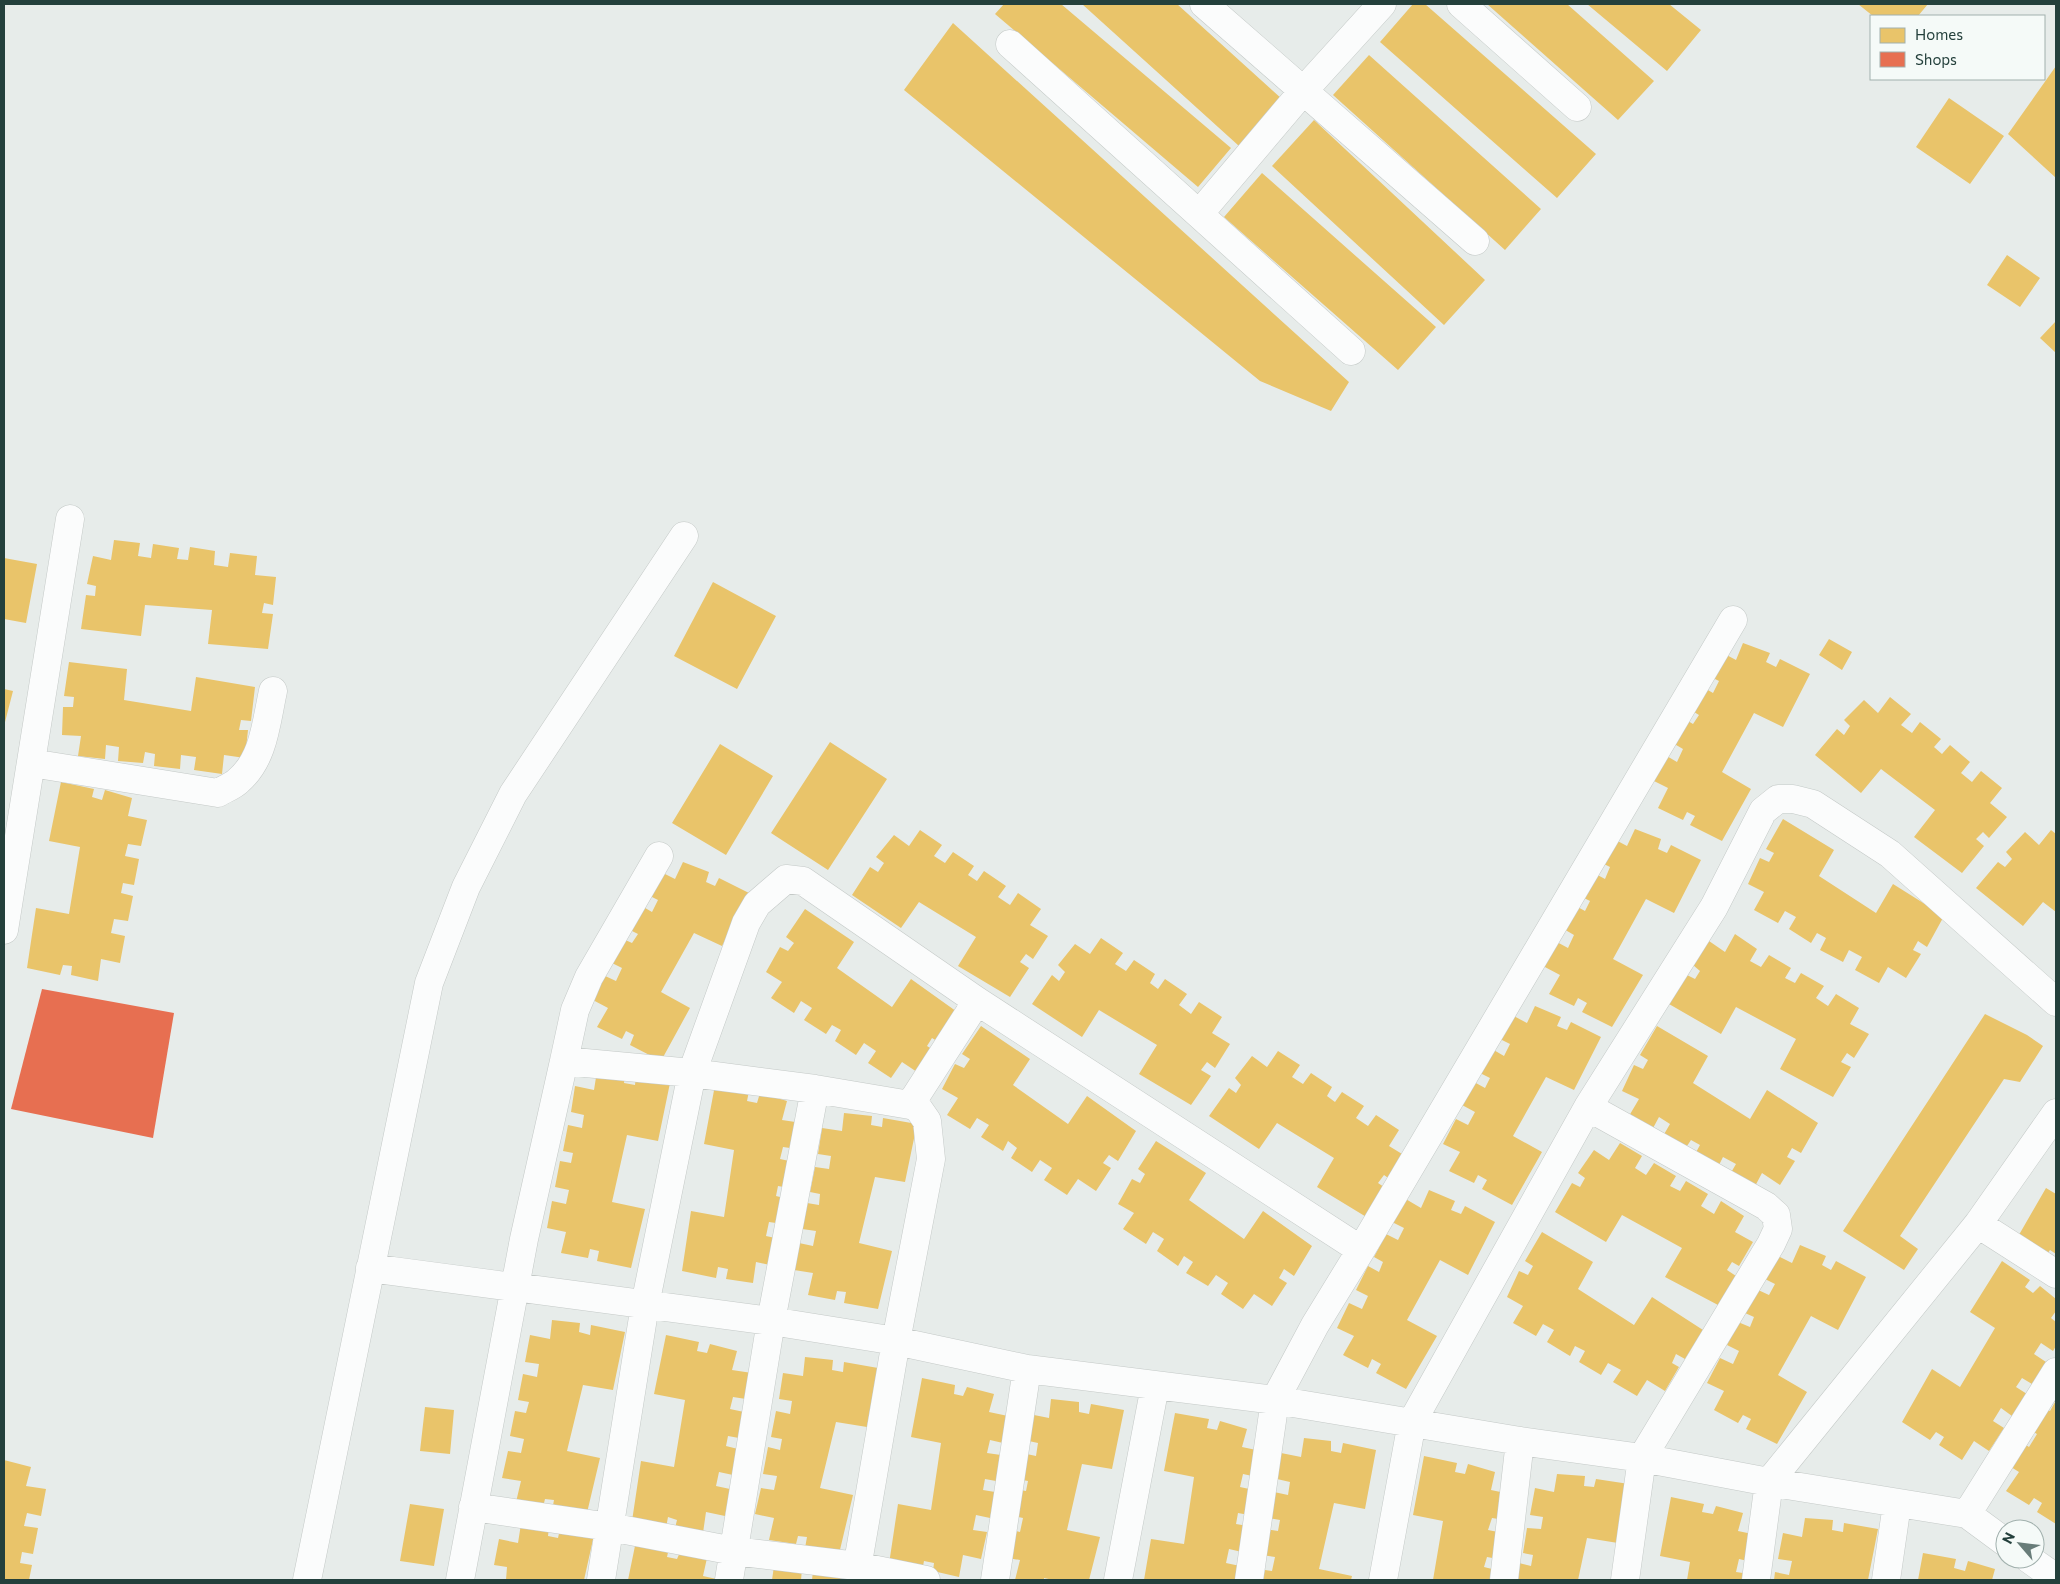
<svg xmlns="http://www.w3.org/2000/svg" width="2060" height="1584" font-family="Commissioner,sans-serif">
  <rect width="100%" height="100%" fill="#e7ecea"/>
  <path fill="#e9c46a" d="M1004 4H1061L1231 148 1198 187 995 14Z
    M1082 4H1177L1282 99 1239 146Z
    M1413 4H1425L1596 154 1557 198 1380 42Z
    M1487 4H1567L1654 81 1618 120Z
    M1587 4H1669L1701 30 1667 71Z
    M1858 4H1928L1918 16H1873Z
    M953 23 1349 382 1331 411 1260 381 904 90Z
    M1369 55 1541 209 1505 250 1333 95Z
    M2056 66V178L2008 134Z
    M1949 98 2004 136 1970 184 1916 147Z
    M1314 120 1485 280 1444 325 1272 166Z
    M1262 173 1436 327 1398 370 1224 217Z
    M2007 255 2040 278 2020 307 1987 285Z
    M2056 321V353L2040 338Z
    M114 540 140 543 138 556 151 558 153 544 179 548 177 559 188 560 190 547 215 551 214 565 228 567 230 553 257 556 255 575 276 577 273 605 264 603 262 613 273 614 268 649 208 644 212 610 145 605 141 636 81 629 86 595 95 596 96 586 87 584 93 556 111 560Z
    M4 558 37 564 26 623 4 619Z
    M713 582 776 616 737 689 674 656Z
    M1829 639 1852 652 1842 670 1819 655Z
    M1743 643 1770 653 1766 662 1776 667 1780 659 1810 674 1783 727 1754 713 1722 772 1751 789 1722 841 1690 825 1695 816 1687 812 1683 820 1658 808 1668 788 1652 780 1665 755 1677 762 1683 749 1671 742 1683 718 1693 724 1699 715 1689 709 1701 686 1713 693 1719 681 1707 675 1719 651 1736 660Z
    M69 662 127 669 124 700 191 711 196 677 255 687 251 721 241 720 239 730H248L245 758 224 755 222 774 194 770 196 757 181 755 180 769 154 766 155 754 145 752 143 763 118 761 119 747 106 745 105 759 78 756 81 736 62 735 63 707H73L74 697 64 696Z
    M4 689 13 691 4 726Z
    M1890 697 1911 714 1901 725 1912 733 1920 722 1941 739 1934 747 1942 754 1950 745 1970 762 1961 773 1972 782 1981 771 2002 788 1990 803 2007 817 1989 838 1983 832 1976 839 1984 846 1962 873 1914 837 1935 810 1881 769 1861 793 1815 755 1837 729 1844 735 1850 726 1844 720 1864 700 1878 713Z
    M830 742 887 779 828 870 771 833Z
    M720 744 773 776 726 855 672 823Z
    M61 782 94 789 92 797 102 800 105 790 132 798 128 816 147 820 141 846 128 844 125 856 139 859 134 885 123 883 121 893 133 896 128 921 114 919 111 933 125 936 120 963 101 959 98 981 71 975 72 966 63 965 60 975 27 968 36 908 69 914 80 847 49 841Z
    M1783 819 1834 850 1819 876 1876 913 1893 884 1944 916 1927 947 1918 941 1913 950 1921 954 1906 978 1888 967 1879 983 1855 970 1862 957 1849 950 1843 962 1820 950 1826 938 1817 933 1811 943 1789 929 1796 917 1785 911 1778 923 1754 910 1764 892 1748 884 1760 858 1769 862 1774 853 1766 849Z
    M1635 829 1661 839 1658 849 1667 853 1671 845 1701 860 1674 913 1646 899 1613 959 1643 975 1612 1027 1582 1012 1587 1003 1578 998 1574 1006 1549 994 1560 975 1543 966 1555 941 1568 948 1574 935 1562 928 1574 905 1585 911 1590 901 1580 896 1592 872 1605 879 1610 867 1598 861 1610 837 1627 846Z
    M920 830 942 845 934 856 945 863 953 852 974 866 968 875 977 881 984 871 1006 886 998 897 1010 905 1018 893 1041 909 1030 925 1048 936 1033 959 1026 954 1020 962 1029 968 1010 997 958 966 976 937 919 902 901 928 852 895 870 867 878 872 884 863 876 857 894 835 909 846Z
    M2051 830 2056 834V912L2043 902 2023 926 1976 888 1998 862 2005 867 2012 859 2006 852 2025 832 2039 845Z
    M683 862 709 872 706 882 715 886 719 878 749 893 722 946 694 933 661 992 690 1008 661 1061 630 1045 634 1035 626 1031 622 1039 597 1027 608 1008 591 999 603 975 616 981 622 968 610 962 621 938 632 943 638 934 628 929 640 905 652 912 658 900 646 894 657 870 675 879Z
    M805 909 854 942 837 968 892 1007 911 979 960 1014 942 1044 932 1038 927 1046 935 1051 920 1074 902 1062 891 1078 868 1063 876 1051 864 1043 856 1055 835 1041 841 1030 832 1025 826 1034 804 1020 812 1008 801 1001 794 1013 771 998 782 982 766 972 780 947 788 951 794 943 786 937Z
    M1735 934 1757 949 1750 961 1761 967 1769 955 1791 968 1785 978 1795 983 1801 973 1824 986 1816 998 1828 1006 1836 994 1859 1008 1850 1024 1869 1034 1854 1058 1847 1053 1841 1062 1851 1067 1833 1097 1780 1069 1796 1039 1736 1007 1721 1034 1669 1004 1687 975 1695 979 1700 971 1693 965 1709 941 1725 952Z
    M1101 938 1123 953 1115 964 1126 971 1134 960 1155 974 1150 983 1158 989 1165 979 1187 994 1179 1005 1191 1014 1199 1002 1222 1017 1212 1033 1230 1044 1215 1068 1207 1062 1201 1070 1211 1076 1191 1105 1139 1074 1157 1045 1099 1010 1082 1037 1032 1004 1052 975 1059 981 1065 972 1058 965 1075 944 1090 954Z
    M1535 1006 1561 1017 1557 1026 1567 1030 1571 1022 1601 1037 1574 1090 1546 1077 1513 1136 1542 1152 1512 1205 1482 1189 1487 1180 1478 1175 1474 1183 1449 1171 1460 1152 1443 1144 1456 1119 1468 1125 1475 1112 1462 1105 1474 1082 1485 1088 1490 1078 1480 1073 1492 1049 1504 1056 1510 1044 1498 1038 1510 1014 1527 1023Z
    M1985 1014 2027 1035 2043 1046 2020 1082 2004 1079 1900 1236 1918 1249 1904 1270 1843 1231Z
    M981 1026 1030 1059 1013 1085 1068 1124 1087 1096 1136 1131 1118 1161 1109 1155 1103 1163 1111 1168 1096 1191 1078 1179 1067 1195 1044 1180 1052 1168 1040 1160 1032 1172 1011 1158 1017 1148 1008 1141 1003 1151 981 1137 989 1125 977 1118 970 1129 947 1115 958 1098 942 1089 955 1064 964 1068 970 1059 962 1054Z
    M1657 1026 1708 1056 1693 1083 1750 1119 1767 1090 1818 1123 1801 1153 1792 1148 1787 1157 1795 1161 1780 1185 1762 1173 1753 1190 1729 1176 1736 1164 1723 1157 1717 1169 1694 1156 1700 1145 1691 1140 1685 1149 1663 1136 1670 1124 1659 1117 1652 1130 1629 1116 1639 1099 1622 1091 1634 1065 1643 1069 1648 1060 1640 1055Z
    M1278 1051 1300 1065 1292 1077 1303 1084 1311 1073 1332 1087 1327 1096 1335 1102 1342 1092 1364 1106 1356 1118 1368 1126 1376 1115 1399 1130 1389 1146 1407 1157 1391 1180 1384 1175 1378 1183 1387 1189 1368 1218 1317 1187 1334 1158 1277 1123 1259 1149 1209 1116 1229 1088 1236 1093 1241 1085 1235 1078 1252 1056 1267 1067Z
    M597 1071 625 1074 624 1083 635 1085 636 1076 670 1083 658 1141 627 1135 612 1202 645 1209 631 1268 597 1261 599 1251 590 1249 588 1258 561 1253 566 1232 547 1228 552 1201 566 1204 569 1190 555 1187 560 1161 571 1163 573 1153 563 1151 568 1125 582 1128 584 1115 571 1112 575 1086 594 1090Z
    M715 1085 749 1091 747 1101 757 1103 760 1093 787 1101 782 1120 802 1123 797 1149 783 1147 780 1159 794 1162 789 1188 778 1186 776 1196 788 1199 783 1224 769 1222 766 1236 780 1239 774 1266 756 1262 753 1283 726 1279 728 1269 718 1267 716 1278 682 1271 691 1211 724 1217 734 1150 704 1144Z
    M844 1113 872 1116 871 1125 882 1127 883 1118 917 1124 905 1182 875 1177 859 1243 892 1251 878 1309 844 1303 846 1292 837 1291 835 1300 808 1295 813 1273 794 1270 799 1243 813 1246 816 1231 802 1229 807 1203 819 1205 820 1194 810 1192 815 1167 829 1169 831 1156 818 1154 822 1128 842 1131Z
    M1156 1141 1206 1173 1189 1200 1244 1239 1263 1211 1312 1246 1294 1276 1284 1269 1279 1278 1287 1283 1272 1306 1254 1294 1243 1309 1221 1294 1228 1283 1216 1275 1208 1286 1186 1273 1193 1262 1184 1256 1178 1266 1157 1251 1164 1239 1153 1232 1146 1244 1123 1229 1134 1213 1118 1204 1132 1179 1140 1183 1145 1174 1138 1169Z
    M1620 1143 1642 1156 1635 1168 1646 1175 1654 1163 1676 1176 1670 1186 1680 1191 1686 1181 1708 1194 1701 1206 1714 1214 1721 1201 1744 1216 1735 1232 1753 1242 1739 1266 1732 1262 1727 1270 1736 1276 1718 1305 1665 1277 1682 1248 1622 1215 1606 1242 1555 1212 1572 1183 1580 1187 1585 1178 1578 1173 1594 1150 1609 1160Z
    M2046 1188 2056 1194V1254L2050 1250 2044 1259 2016 1240Z
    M1429 1190 1455 1201 1451 1210 1461 1214 1465 1206 1495 1222 1468 1275 1440 1260 1407 1320 1437 1336 1406 1389 1376 1373 1381 1364 1372 1359 1368 1368 1343 1355 1354 1336 1337 1328 1349 1303 1362 1309 1368 1296 1356 1290 1368 1266 1379 1272 1383 1262 1374 1257 1386 1234 1398 1240 1404 1228 1392 1222 1404 1198 1421 1208Z
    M1542 1232 1593 1262 1578 1289 1634 1325 1652 1297 1703 1330 1685 1359 1676 1354 1672 1363 1679 1367 1665 1391 1647 1380 1637 1396 1613 1382 1621 1370 1608 1363 1601 1375 1579 1362 1585 1351 1575 1346 1570 1356 1547 1342 1554 1330 1543 1324 1536 1336 1513 1323 1523 1306 1507 1297 1519 1271 1528 1275 1533 1266 1525 1261Z
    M1800 1245 1826 1256 1822 1265 1831 1270 1836 1261 1866 1277 1838 1330 1811 1316 1778 1375 1807 1392 1777 1444 1746 1429 1751 1419 1743 1415 1738 1423 1714 1410 1724 1391 1707 1383 1720 1358 1733 1364 1739 1351 1727 1345 1738 1322 1750 1327 1754 1317 1745 1313 1756 1289 1769 1295 1775 1284 1763 1278 1774 1254 1792 1263Z
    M2002 1261 2030 1280 2025 1287 2033 1293 2040 1286 2056 1299V1311L2051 1318 2056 1322V1346L2053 1351 2041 1343 2034 1354 2046 1362 2032 1384 2022 1378 2016 1387 2027 1394 2012 1416 2001 1408 1993 1421 2004 1428 1989 1451 1974 1441 1962 1460 1939 1445 1944 1437 1936 1432 1930 1440 1902 1422 1932 1369 1960 1387 1995 1328 1970 1312Z
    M552 1320 580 1323 579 1332 590 1335 591 1325 625 1332 613 1390 583 1385 567 1451 600 1458 586 1517 552 1511 554 1500 545 1499 543 1507 516 1502 521 1481 502 1478 508 1451 521 1453 524 1439 510 1436 515 1411 526 1413 529 1402 518 1400 523 1374 537 1377 539 1364 525 1362 530 1335 550 1339Z
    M666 1335 699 1342 697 1351 707 1353 710 1344 737 1351 732 1370 752 1373 746 1399 733 1397 730 1409 744 1412 739 1438 728 1436 726 1446 738 1449 733 1475 719 1472 716 1486 730 1489 725 1516 706 1512 703 1533 675 1528 677 1520 668 1517 666 1528 632 1521 641 1461 674 1467 685 1400 654 1394Z
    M805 1357 833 1360 832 1370 843 1372 844 1362 878 1368 867 1427 836 1422 820 1488 853 1495 839 1554 805 1548 807 1537 798 1536 796 1544 769 1540 774 1518 755 1514 761 1488 774 1490 777 1476 763 1474 768 1447 780 1450 782 1439 771 1437 776 1411 790 1414 792 1401 779 1399 783 1373 803 1376Z
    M922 1378 955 1385 954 1394 963 1396 967 1387 994 1394 989 1412 1008 1416 1003 1443 990 1440 987 1453 1001 1455 996 1481 985 1479 983 1490 995 1492 990 1518 976 1515 973 1530 987 1532 981 1559 963 1555 959 1577 933 1571 934 1563 924 1561 922 1571 889 1564 898 1504 931 1510 941 1443 911 1437Z
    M2056 1380V1524L2037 1512 2042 1503 2034 1498 2029 1505 2006 1491 2019 1472 2003 1462 2017 1439 2029 1447 2037 1434 2025 1427 2039 1405 2050 1411 2055 1402 2046 1396Z
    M1051 1399 1079 1402V1412L1089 1414 1091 1404 1124 1410 1112 1469 1082 1464 1067 1530 1100 1537 1089 1580H1053L1044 1578V1580H1015L1020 1560 1001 1557 1007 1529 1020 1532 1023 1518 1009 1515 1014 1489 1026 1491 1028 1481 1017 1479 1022 1453 1036 1456 1038 1443 1024 1440 1029 1414 1049 1418Z
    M425 1407 454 1410 450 1454 420 1451Z
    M1175 1413 1209 1419 1207 1428 1217 1430 1220 1421 1247 1429 1242 1447 1261 1451 1257 1477 1243 1474 1240 1487 1254 1490 1249 1515 1238 1513 1236 1524 1248 1526 1242 1552 1229 1549 1226 1563 1240 1566 1237 1580H1144L1151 1539 1184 1544 1194 1477 1164 1471Z
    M1304 1438 1331 1441V1451L1341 1453 1343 1443 1376 1450 1365 1509 1334 1503 1319 1569 1352 1576 1351 1580H1256L1258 1569 1272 1571 1275 1557 1262 1555 1266 1529 1278 1531 1280 1520 1269 1518 1274 1492 1288 1495 1290 1482 1277 1479 1281 1453 1301 1457Z
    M1424 1456 1457 1463 1455 1472 1465 1474 1468 1464 1495 1472 1491 1490 1510 1494 1505 1520 1492 1518 1488 1530 1503 1533 1498 1559 1487 1557 1484 1567 1496 1570 1494 1580H1433L1443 1521 1413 1515Z
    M4 1460 31 1467 26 1486 46 1489 41 1516 27 1513 24 1526 38 1528 33 1554 22 1552 20 1563 32 1565 29 1580H4Z
    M1557 1474 1585 1476 1584 1486 1594 1487 1596 1479 1629 1484 1618 1543 1587 1538 1578 1580H1516L1519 1563 1531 1566 1533 1555 1523 1553 1527 1528 1541 1529 1543 1517 1530 1515 1535 1488 1554 1492Z
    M1671 1497 1704 1504 1702 1512 1713 1514 1716 1506 1743 1513 1738 1531 1757 1535 1752 1562 1739 1559 1736 1572 1750 1574 1749 1580H1687L1690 1562 1660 1556Z
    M410 1504 444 1509 434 1566 400 1561Z
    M1805 1518 1833 1520 1832 1530 1843 1532 1844 1523 1878 1529 1868 1580H1774L1775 1572 1789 1575 1792 1561 1778 1559 1783 1533 1802 1537Z
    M521 1524 549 1527 548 1536 558 1538 560 1529 594 1535 584 1580H506L507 1567 494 1565 499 1539 518 1543Z
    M636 1541 669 1548 667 1557 677 1559 681 1550 707 1558 703 1576 721 1580H628Z
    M1923 1553 1956 1559 1954 1568 1965 1571 1968 1561 1995 1569 1992 1580H1918Z
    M774 1566 802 1569 801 1580H772Z
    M813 1571 846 1577V1580H812Z"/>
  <path fill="#e76f51" d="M42 989 174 1013 153 1138 11 1109Z"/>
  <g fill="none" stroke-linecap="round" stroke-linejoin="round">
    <defs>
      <path id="minor" d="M1204 4 1475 241
        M1461 4 1577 107
        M1010 44 1351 351
        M1199 214 1304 90 1382 4
        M31 763 218 793C224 789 233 786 238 781 264 759 266 723 273 691
        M659 856 589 977 575 1010 564 1061 692 1073 815 1089 910 1105 918 1108 927 1121 931 1159 896 1341 855 1580
        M4 930 70 519
        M910 1105 977 1001
        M1588 1107 1766 1206 1776 1215 1778 1229 1771 1244 1642 1458 1625 1580
        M1978 1224 2056 1274
        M370 1268 771 1321 896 1341 1027 1369 1275 1400 1520 1441 1642 1458 1769 1482 1967 1514 2005 1542
        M473 1507 610 1527 734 1551 857 1566 926 1580
        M1967 1514 2056 1372
        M2029 1559 2056 1578
        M307 1580 429 983 466 887 513 794 684 536
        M460 1580 524 1239 564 1061
        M601 1580 645 1305 692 1073 746 923 757 904 786 879 803 881 977 1001 1361 1250
        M729 1580 771 1321 815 1089
        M995 1580 1027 1369
        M1118 1580 1155 1386
        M1249 1580 1275 1400 1315 1325 1361 1250 1733 620
        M1383 1580 1412 1422 1588 1107 1714 907 1763 811 1778 799H1793L1813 804 1890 854 2056 1002
        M1504 1580 1520 1441
        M1756 1580 1769 1482 1978 1224 2056 1113
        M1886 1580 1897 1504"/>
    </defs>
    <use href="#minor" stroke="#c4c9c7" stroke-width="29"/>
    <use href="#minor" stroke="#fbfcfc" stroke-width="28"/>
  </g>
  <rect width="2060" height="1584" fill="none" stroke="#24403c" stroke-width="10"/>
  <rect x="1870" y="15" width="175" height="65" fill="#f5faf8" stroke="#a1b0ad"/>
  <rect x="1880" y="28" width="25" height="15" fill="#e9c46a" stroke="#a1b0ad"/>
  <text x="1915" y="40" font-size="15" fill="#24403c">Homes</text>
  <rect x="1880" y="52" width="25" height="15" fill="#e76f51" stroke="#a1b0ad"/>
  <text x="1915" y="65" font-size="15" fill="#24403c">Shops</text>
  <g transform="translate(2020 1544) rotate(298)"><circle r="24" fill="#f5faf8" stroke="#a1b0ad"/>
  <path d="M0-4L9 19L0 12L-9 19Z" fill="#687c79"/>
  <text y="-8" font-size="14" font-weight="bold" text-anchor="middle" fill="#24403c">N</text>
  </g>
</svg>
